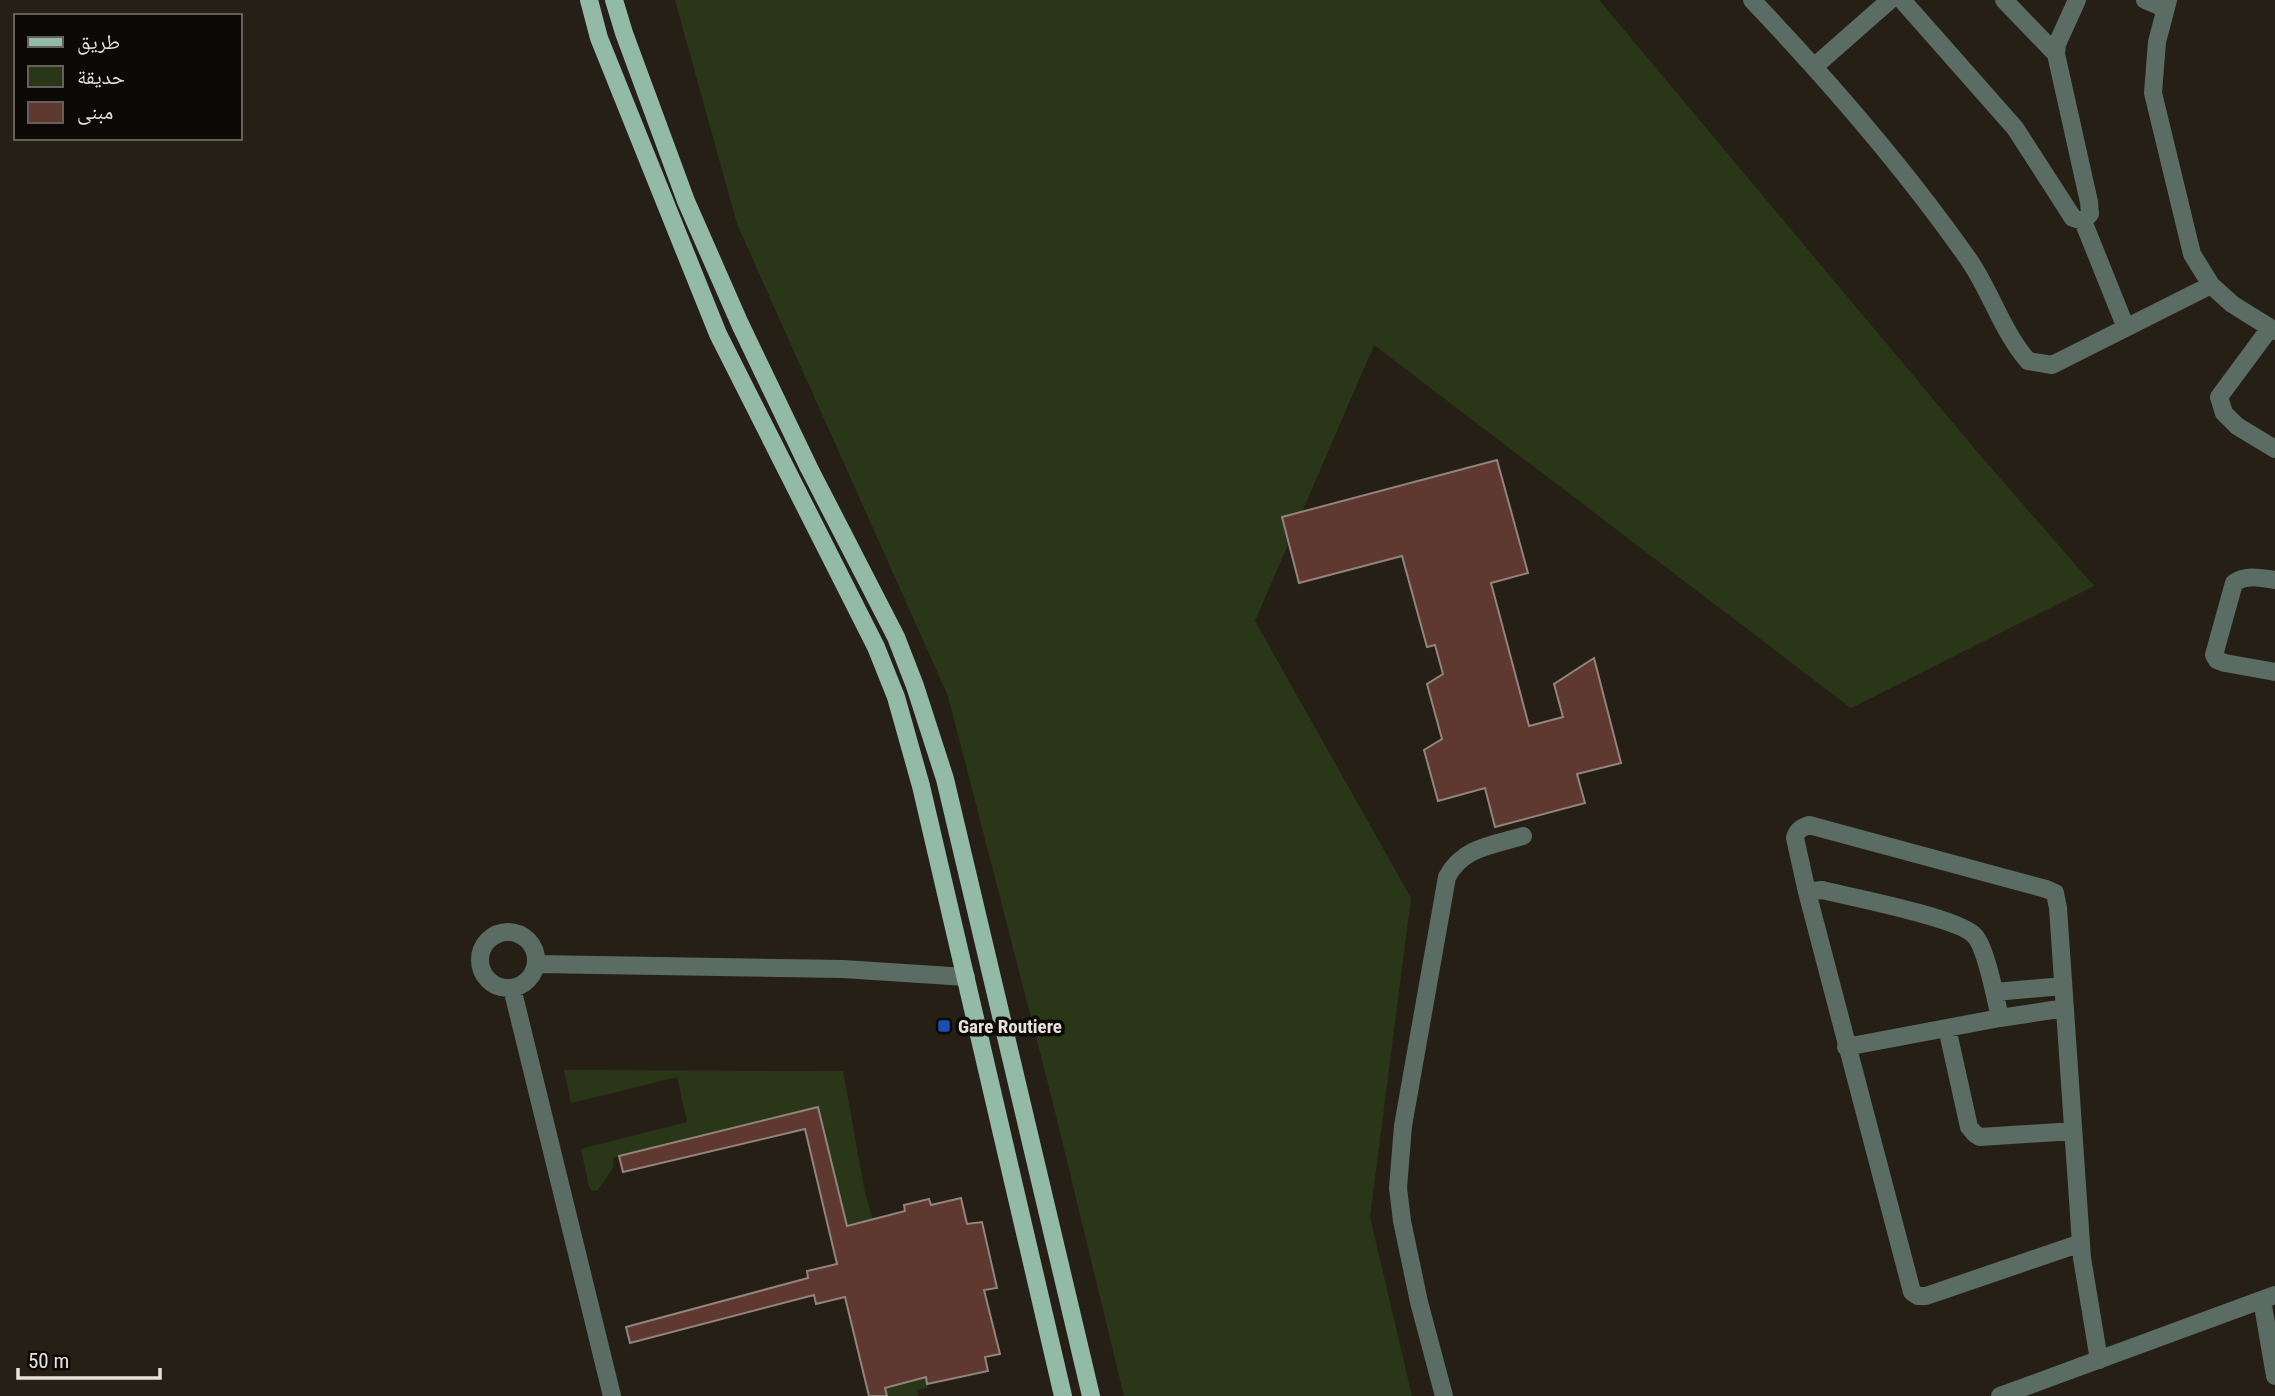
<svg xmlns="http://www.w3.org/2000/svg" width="2275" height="1396" font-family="'Roboto Condensed','Noto Naskh Arabic',sans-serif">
  <rect width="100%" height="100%" fill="#261f16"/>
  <path fill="#293718" d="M675 0H1599L1979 454 2094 586 1851 708 1374 345 1255 621 1411 898 1370 1217 1412 1396H1124L1051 1095 948 696 737 224Z
    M564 1070 843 1071 865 1193 878 1237 852 1244 818 1107 613 1158V1168L598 1190 593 1191 589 1187 581 1149 687 1122 677 1077 571 1103Z
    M890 1372 895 1386 926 1377 928 1388 917 1390 918 1396H887L882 1374Z"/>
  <path fill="#5f392f" stroke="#92837f" stroke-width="2" d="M1497 460 1528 573 1491 583 1529 726 1563 717 1554 684 1594 658 1621 763 1577 774 1585 803 1495 827 1485 788 1438 801 1424 750 1442 739 1427 684 1443 674 1435 645 1427 647 1402 556 1299 583 1282 517Z
    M818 1107 847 1226 905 1211 904 1205 929 1199 931 1205 961 1198 967 1224 982 1222 997 1288 984 1290 1000 1354 985 1357 988 1371 927 1384 926 1377 885 1388 887 1396H869L845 1297 816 1304 814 1295 630 1343 626 1327 808 1278 807 1271 837 1264 805 1129 623 1172 619 1156Z"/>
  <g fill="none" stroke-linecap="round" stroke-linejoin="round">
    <path stroke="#5a6c63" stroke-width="18" d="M1752 0C1830 82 1904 167 1969 260 1991 292 2002 331 2028 361L2052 365 2211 285
      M1902 0 2015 128 2073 218 2083 221
      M2004 0 2056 54
      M2077 0 2057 44 2056 54 2089 202 2090 214 2083 221
      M2145 0 2164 8
      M2168 0 2157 42 2153 93 2192 254 2211 285 2232 304 2275 331
      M1815 66 1890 0
      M2083 221 2126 328
      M2270 328 2219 397 2224 413 2237 426 2275 449
      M2275 580C2261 578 2246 574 2234 583L2214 655 2217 660 2225 663 2275 672
      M1807 892 1822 890C1851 897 1960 918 1975 936 1986 948 1996 1000 2000 1018L1846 1047
      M480 960a28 28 0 1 1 56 0a28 28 0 1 1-56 0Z
      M537 964 843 969 966 977
      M512 988 612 1396
      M1995 992 2063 986
      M2000 1018 2065 1008
      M1947 1028 1969 1127 1975 1134 1980 1137 2073 1131
      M2081 1243 1926 1296H1918L1912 1292 1807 892 1795 838C1797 830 1801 828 1809 825L2046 889 2055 893 2058 908 2082 1258 2099 1360
      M2262 1300 2275 1376
      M1444 1396 1419 1302 1402 1221 1398 1188 1403 1126 1447 877C1463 847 1493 845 1523 836
      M2000 1396 2275 1295"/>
    <path stroke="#93b9a7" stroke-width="18" d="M589 0 599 38 718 334 876 647 896 697 921 786 1063 1396
      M614 0 624 33 686 201 740 324 809 468 896 637 915 686 945 779 1091 1396"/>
  </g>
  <rect fill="#1a4fb4" stroke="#0c0906" stroke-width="2.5" x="937" y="1019" width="14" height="14" rx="3.5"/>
  <g text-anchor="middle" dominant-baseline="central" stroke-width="7" stroke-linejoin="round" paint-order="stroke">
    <g font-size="19" font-weight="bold" fill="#e7e2dc" stroke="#0c0906" text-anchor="start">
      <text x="958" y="1026">Gare Routiere</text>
    </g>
  </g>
  <rect x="14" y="14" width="228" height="126" fill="#0c0906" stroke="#64605c" stroke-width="2"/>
  <rect x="28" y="37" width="35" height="10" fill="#93b9a7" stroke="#64605c" stroke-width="2"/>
  <text x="77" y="49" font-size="21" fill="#e7e2dc">طريق</text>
  <rect x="28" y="66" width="35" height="21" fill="#293718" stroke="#64605c" stroke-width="2"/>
  <text x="77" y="84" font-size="21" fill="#e7e2dc">حديقة</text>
  <rect x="28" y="102" width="35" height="21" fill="#5f392f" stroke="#64605c" stroke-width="2"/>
  <text x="77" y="119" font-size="21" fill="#e7e2dc">مبنى</text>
  <path d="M18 1368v10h142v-10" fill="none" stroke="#e7e2dc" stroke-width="3.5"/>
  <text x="28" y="1368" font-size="21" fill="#e7e2dc" stroke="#0c0906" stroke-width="5" paint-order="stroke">50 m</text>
</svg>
